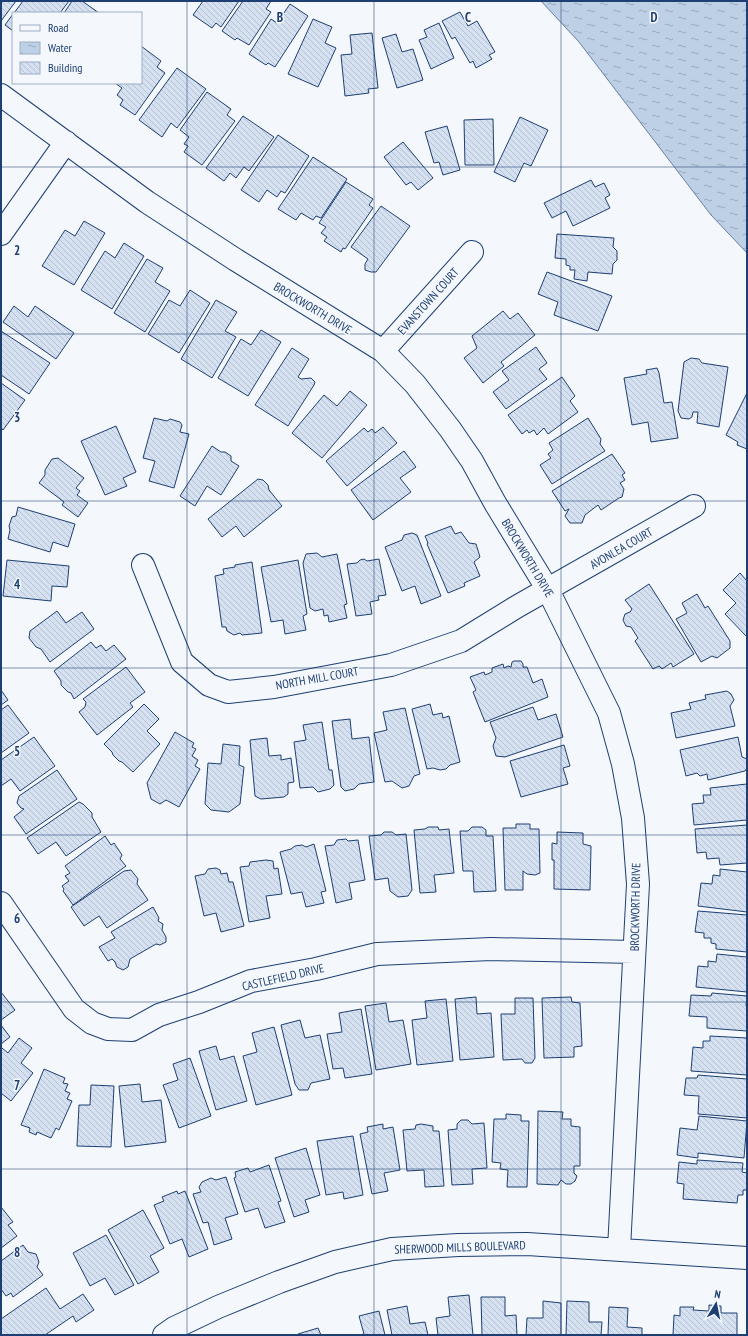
<svg xmlns="http://www.w3.org/2000/svg" width="748" height="1336" font-family="'PT Sans Narrow',sans-serif">
  <defs>
    <pattern id="water-ripples" width="26" height="14" patternUnits="userSpaceOnUse"><rect width="26" height="14" fill="#bed0e5"/><path d="M2 4q2-2 4 0t4 0M15 11q2-2 4 0t4 0" fill="none" stroke="#9aaabe"/></pattern>
    <pattern id="building-back-hatch" width="6" height="6" patternUnits="userSpaceOnUse"><rect width="6" height="6" fill="#d5e0f0"/><path d="M-1 5l2 2M0 0l6 6M5-1l2 2" fill="none" stroke="#b6c1d1"/></pattern>
  </defs>
  <rect width="100%" height="100%" fill="#f4f7fb"/>
  <path fill="url(#water-ripples)" stroke="#687fa3" d="M541 1H747V253L711 215 579 42Z"/>
  <path fill="url(#building-back-hatch)" stroke="#1d3f73" d="M1 1H16L1 21Z
    M23 1H69L60 13H14Z
    M72 1H82L99 13H64Z
    M203 1H239L221 27 216 23 212 28 193 15Z
    M243 1H271L266 9 271 12 249 45 237 38 235 40 222 31Z
    M290 4 308 16 275 67 268 63 266 65 249 54 271 19 277 23Z
    M460 12 468 26 477 21 495 52 489 55 492 59 476 68 473 61 470 63 455 37 452 39 442 21Z
    M13 14V31L5 25Z
    M313 19 332 27 325 43 336 48 318 87 288 74Z
    M439 23 454 58 431 69 419 40 427 37 424 30Z
    M372 33 378 88 368 89 369 93 345 96 341 55 352 54 350 35Z
    M396 34 402 52 413 49 423 80 397 88 382 38Z
    M141 46 161 61 157 67 165 73 135 115 120 105 123 100 117 95 122 88 115 83H141Z
    M177 68 206 89 177 128 171 123 162 137 139 120Z
    M207 92 231 109 227 115 235 121 202 165 184 152 188 146 184 144 189 137 180 130Z
    M243 116 274 137 249 171 244 167 236 178 230 173 224 181 206 168Z
    M520 117 548 130 531 166 524 163 515 182 494 172Z
    M493 119 494 165H465L464 120Z
    M447 126 460 170 443 175 439 162 434 163 425 132Z
    M278 135 309 156 285 193 281 191 277 197 267 190 259 202 241 190Z
    M403 142 433 178 418 190 411 182 406 185 384 157Z
    M313 157 347 179 321 218 316 216 313 220 301 213 296 220 278 209Z
    M591 180 595 187 604 183 610 195 605 198 610 208 573 226 566 211 552 218 544 203Z
    M346 182 373 199 369 205 373 208 345 249 343 248 341 252 324 241 327 237 321 233 326 227 319 223Z
    M381 206 410 226 376 272H371L365 270V264L368 259 351 247Z
    M84 221 105 233 74 285 42 266 65 230 75 236Z
    M557 234 614 238 613 247 617 251V260L613 264 612 274 588 272 587 281 574 279 575 270H570V266L566 265V259L555 258Z
    M124 243 144 256 112 309 81 290 105 251 115 258Z
    M147 259 163 268 155 282 170 291 145 332 114 313Z
    M547 272 612 296 598 331 554 315 558 302 538 294Z
    M190 290 210 303 179 353 148 334 169 300 180 306Z
    M216 300 237 312 225 331 236 337 212 378 181 359Z
    M14 306 28 317 35 306 74 333 56 359 3 322Z
    M503 311 510 319 518 313 535 335 501 362 504 366 483 383 464 358 477 348 472 336Z
    M261 330 281 342 248 396 218 378 241 339 251 345Z
    M1 331 50 363 29 394 1 375Z
    M536 347 547 363 539 369 547 379 506 409 493 392 509 380 502 371Z
    M292 348 309 359 298 377 301 379 311 378 315 382 314 385 288 426 255 405Z
    M691 358 699 359 702 363 728 367 719 427 697 423 698 412H693L692 417 689 419 681 418 678 411 684 362Z
    M657 368 659 373 664 403 672 402 678 438 651 442 648 422 632 425 624 378 647 374 646 370Z
    M562 377 575 396 570 401 578 412 548 434 544 428 537 435 534 430 529 433 527 430 522 434 508 415Z
    M1 383 25 400 3 430 1 428Z
    M350 391 367 405 322 458 292 433 324 395 337 406Z
    M747 393V449L737 445 738 442 726 435Z
    M154 418 167 421 170 419 180 422 182 425 180 432 189 434 174 488 149 481 155 461 143 458Z
    M588 418 601 439 600 444 605 451 552 484 540 465 551 458 548 454 553 450 549 443Z
    M116 426 136 472 123 478 127 486 105 495 81 441Z
    M383 427 397 443 347 486 326 461 364 428 368 432 372 429 375 433Z
    M212 446 221 452H225L231 456V461L239 466 221 495 207 486 195 506 180 496Z
    M404 451 416 467 400 478 411 492 373 520 351 490Z
    M612 454 625 473 622 475 625 480 620 483 624 489 622 497 619 498 601 510 598 505 585 515 582 523H570L565 516 569 509 565 511 552 491Z
    M58 458 84 478 76 488 80 491 77 495 88 503 78 517 62 505 64 502 39 483 45 475V470L52 459Z
    M258 479 263 480 268 485 269 490 282 506 244 537 236 526 222 537 208 519Z
    M18 507 75 524 68 547 53 542 50 552 8 539 10 530 9 526 12 517 16 516Z
    M451 526 455 534 461 532 469 543 476 544 480 557 474 562 480 576 464 583 465 586 448 593 427 544 428 543 425 536Z
    M412 533 417 535 441 596 421 604 415 586 402 591 385 547 402 540 404 535Z
    M317 553 322 557 337 554 347 604 344 605 347 618 329 622 328 615 324 616 323 609 315 611 310 608 303 563 306 554Z
    M364 559 367 561 379 559 386 595 378 596 379 600 370 602 372 614 356 616 347 564 357 563 360 560Z
    M7 560 69 566 67 587 52 586 51 601 3 596Z
    M298 560 307 614 303 616 306 630 285 634 283 620 271 622 261 567Z
    M252 562 262 633 242 635 240 633 234 635 227 631 226 627H222L215 576 224 574 223 569 235 567V565Z
    M740 573 747 581V637L725 614 736 603 723 590Z
    M649 584 694 654 673 667 671 663 662 669 659 666 653 669 635 641 638 638 631 627 626 626 623 620 625 614 630 612 632 609 625 600Z
    M697 594 705 608 708 606 730 641V648L717 658 712 656 701 662 676 619 687 613 682 603Z
    M57 611 66 623 82 612 94 629 50 662 41 649 36 647 29 638 30 631Z
    M91 642 96 648 101 645 106 651 114 645 126 659 74 699 71 693 68 692 61 685V681L54 671Z
    M514 661H521L523 664V667H527L533 683 542 679 548 697 485 722 473 692 476 690 470 677 484 672 485 675 492 672V668L503 664 504 668 508 666 511 667 512 662Z
    M126 667 145 692 130 703 133 707 97 735 79 712 85 707 86 702 83 699Z
    M1 690 8 700 1 705Z
    M727 691 731 694 734 700 730 706 735 726 676 738 671 713 691 709 689 703 706 699 705 695Z
    M144 704 159 719 147 731 160 744 133 772 122 762 119 761 113 755 112 752 104 744Z
    M430 704 433 715 442 713 443 718 449 716 460 762 450 765 446 769 440 770 433 768 427 769 412 709Z
    M8 705 29 733 1 753V710Z
    M533 707 538 720 556 714 563 737 505 757 496 756 493 746 496 738 490 722Z
    M405 708 420 774 414 776 409 786 402 788 392 781 385 782 374 733 387 730 383 712Z
    M350 719 352 739 369 737 374 782 359 784 354 789 345 791 341 787 332 721Z
    M322 722 329 770H332L334 785 330 789 318 792 313 787 300 788 294 742 306 740 303 725Z
    M175 732 194 743 192 747 196 749 192 756 198 760 195 766 200 769 179 807 166 800 160 804 151 799 147 783Z
    M34 737 55 766 20 791 11 779 1 786V760Z
    M738 737 742 757 747 759V768L745 771 708 780 707 774 700 776 697 773 686 776 680 750Z
    M267 738 269 756 281 755V760L291 758 294 782 288 783V794L284 797 261 799 255 796 250 740Z
    M223 744 240 746 239 765 244 767 240 804 229 812 211 810 205 804 208 763 221 764Z
    M564 745 570 766 563 768 568 784 521 797 510 761Z
    M57 770 77 799 26 834 14 817 24 809 21 808 17 803 19 796Z
    M747 784V820L694 825 692 804 704 803 703 795H711L710 788Z
    M79 802 83 804 92 813V817L101 832 66 856 56 842 38 854 27 838Z
    M516 824H530V829H539L540 873 535 875 527 874 523 871V890H505L503 828H516Z
    M747 825V863L720 865 719 858 707 859 706 852 697 853 695 829Z
    M428 827H438L439 830 449 829 454 873 434 875 436 892 420 893 414 830 425 829Z
    M472 827H482L486 830V836H493L496 891 474 892 473 871H463L460 831H468Z
    M384 832H392L396 835 406 834 412 890 408 896 398 897 390 891 388 878 375 880 369 836 381 835Z
    M557 832 583 833V844L591 846 590 890 554 889V860H552V843L557 844Z
    M105 836 111 845 114 843 122 855 120 859 126 866 73 905 63 891 64 889 62 886 69 881 65 876 70 873 65 866Z
    M346 839 348 841 358 840 365 880 349 883 352 899 336 903 325 846 334 845 337 840Z
    M314 844 326 891 321 892 324 903 306 907 302 892 291 894 280 852 291 849 295 846 302 845 306 847Z
    M266 860 273 861 274 869 278 868 282 894 266 896 270 918 249 922 240 867 249 866 250 862Z
    M216 868 220 870 221 874 227 873 229 882H233L244 926 221 932 216 913 204 916 195 876 205 874 208 869Z
    M720 869 747 872V912L698 906 701 883 712 884 713 875 720 876Z
    M131 870 138 879 137 884 148 900 107 928 99 916 84 926 71 907 124 871Z
    M153 907 159 918 158 921 163 924 162 930 166 937V942L160 945 156 944 130 959 128 967 123 970 117 967 115 962 112 959 108 961 99 947 115 938 111 932Z
    M698 911 747 915V952L716 949V944L711 943V938H704V933L695 932Z
    M717 954 747 957V992L696 987 698 966 708 967V961L716 962Z
    M1 992 15 1010 1 1020Z
    M712 993 747 996 746 1006H747V1031L707 1028V1017L689 1016 691 995 711 996Z
    M476 997 477 1014 491 1013 494 1057 460 1060 455 999Z
    M571 997 572 1002 580 1003 582 1046 574 1047V1057L544 1058 542 998Z
    M515 998H533L535 1058 532 1063H525L522 1059 503 1060 501 1014H515Z
    M446 999 453 1061 417 1065 412 1020 427 1018 425 1001Z
    M386 1003 389 1022 403 1020 411 1064 376 1070 365 1006Z
    M361 1009 372 1074 345 1078 343 1068 333 1069 327 1034 342 1032 339 1013Z
    M300 1020 305 1038 320 1035 330 1079 311 1083 308 1090H299L295 1084 281 1025Z
    M1 1025 10 1037 1 1044Z
    M274 1027 292 1095 256 1105 243 1056 257 1052 252 1033Z
    M710 1036 747 1038V1075L691 1071 693 1047 703 1048V1041H710Z
    M19 1038 32 1048 21 1063 33 1073 11 1101 1 1093V1050L2 1048 8 1053Z
    M216 1046 220 1060 234 1056 247 1101 216 1110 199 1051Z
    M190 1058 211 1116 179 1128 163 1085 178 1080 173 1064Z
    M44 1069 65 1078 63 1083 68 1084 65 1091 70 1093 67 1099 72 1101 59 1130 56 1128 51 1138 37 1132 36 1135 29 1132 30 1128 21 1125Z
    M698 1075 747 1079V1118L698 1114 699 1096 684 1095 686 1078H697Z
    M140 1084 142 1102 161 1100 166 1142 125 1147 119 1086Z
    M91 1085 114 1086 111 1147 77 1146 79 1105H90Z
    M538 1111 563 1112 562 1119H571V1126L580 1127V1166H574V1173L577 1176 575 1181 571 1184H566L561 1180 558 1185 537 1184Z
    M506 1114 521 1115V1121H529L527 1187H507L508 1170 500 1169 501 1163 492 1162 494 1119H506Z
    M699 1116 747 1121 744 1158 698 1153V1158L677 1155 680 1128 697 1130Z
    M461 1120H468L472 1124 484 1123 487 1168 472 1169 473 1184 452 1185 448 1130 457 1129V1124Z
    M383 1124V1129L393 1127 400 1170 384 1173 388 1191 372 1194 360 1134 368 1132 367 1127Z
    M421 1124 433 1126V1131H439L444 1186 425 1187 424 1170 407 1171 403 1130 415 1129 416 1125Z
    M353 1136 363 1195 344 1199 343 1192 326 1195 317 1141Z
    M306 1148 320 1195 305 1200 309 1212 294 1217 275 1158Z
    M697 1160 743 1163 742 1172 747 1173V1190H743V1195H738L737 1203 683 1199 684 1184 677 1183 679 1162 697 1164Z
    M269 1165 281 1201 278 1202 285 1222 265 1228 258 1208 245 1212 234 1178 236 1177 235 1172 248 1168 250 1172Z
    M226 1177 238 1214 225 1218 232 1239 214 1245 208 1222 203 1223 193 1194 201 1192 199 1187 202 1182 211 1178 216 1180Z
    M177 1191 178 1194 185 1191 208 1249 189 1257 182 1239 170 1244 154 1205 164 1201 162 1197Z
    M1 1207 13 1222 8 1225 17 1236 1 1248Z
    M143 1210 164 1248 150 1256 159 1272 138 1284 108 1230Z
    M106 1235 134 1285 115 1295 105 1278 90 1286 73 1253Z
    M23 1245 28 1252 36 1254 39 1262 37 1267 43 1275 13 1297 11 1293 6 1296 1 1289V1261Z
    M46 1288 60 1309 83 1294 94 1310 76 1322 73 1316 45 1335H1V1319Z
    M469 1295 473 1335H438L436 1318 450 1316 448 1297Z
    M481 1297H505V1316L516 1315 517 1335H482Z
    M543 1301 561 1303V1335H526L527 1318H543Z
    M567 1301 589 1302V1322H602L601 1335H566Z
    M709 1305 721 1306V1313H737V1335H673L674 1315 680 1316V1307H694L693 1310 709 1311Z
    M407 1306 410 1324 425 1322 428 1335H392L387 1310Z
    M609 1307 628 1308 627 1327 642 1328V1335H608Z
    M379 1311 385 1335H360L364 1334 359 1316Z
    M318 1328 321 1335H299L298 1334Z"/>
  <g fill="none" stroke-linecap="round" stroke-linejoin="round">
    <defs>
      <path id="minor" d="M1 95 147 202 236 260 383 351 415 384 450 429 472 461 495 503 548 590 609 713 623 764 633 818 638 884 619 1249
        M1 234 66 142
        M383 351 472 252
        M143 565 182 662 209 685 228 692 274 687 391 665 461 641 518 606 694 506
        M1 903 74 1009 92 1023 108 1029 132 1030 159 1015 199 1002 251 981 316 969 377 954 491 949 634 952
        M164 1335 174 1328 218 1307 279 1282 335 1262 392 1249 458 1245 527 1244 747 1258"/>
    </defs>
    <use href="#minor" stroke="#1d3f73" stroke-width="24"/>
    <use href="#minor" stroke="#f4f7fb" stroke-width="22"/>
  </g>
  <path fill="none" stroke="#1d3f73" stroke-width="1" stroke-opacity="0.55" d="M187 1V1335M374 1V1335M561 1V1335M1 167H747M1 334H747M1 501H747M1 668H747M1 835H747M1 1002H747M1 1169H747"/>
  <g text-anchor="middle" dominant-baseline="central" stroke-width="3" stroke-linejoin="round" paint-order="stroke">
    <g font-size="12" fill="#1d3f73" stroke="#f4f7fb">
      <text transform="translate(428 301) rotate(-48)">EVANSTOWN COURT</text>
      <text transform="translate(313 308) rotate(31)">BROCKWORTH DRIVE</text>
      <text transform="translate(621 548) rotate(-30)">AVONLEA COURT</text>
      <text transform="translate(528 558) rotate(59)">BROCKWORTH DRIVE</text>
      <text transform="translate(317 678) rotate(-10)">NORTH MILL COURT</text>
      <text transform="translate(635 907) rotate(-89)">BROCKWORTH DRIVE</text>
      <text transform="translate(283 977) rotate(-13)">CASTLEFIELD DRIVE</text>
      <text transform="translate(460 1247) rotate(-2)">SHERWOOD MILLS BOULEVARD</text>
    </g>
  </g>
  <g font-size="13" text-anchor="middle" font-weight="bold" fill="#1d3f73" stroke="#f4f7fb" stroke-width="3" stroke-linejoin="round" paint-order="stroke">
    <text x="280" y="22">B</text>
    <text x="468" y="22">C</text>
    <text x="654" y="22">D</text>
    <text x="17" y="255">2</text>
    <text x="17" y="422">3</text>
    <text x="17" y="589">4</text>
    <text x="17" y="756">5</text>
    <text x="17" y="923">6</text>
    <text x="17" y="1090">7</text>
    <text x="17" y="1257">8</text>
  </g>
  <rect width="748" height="1336" fill="none" stroke="#1d3f73" stroke-width="4"/>
  <rect x="12" y="12" width="130" height="72" fill="#f4f7fb" stroke="#9eadc5"/>
  <rect x="20" y="25" width="20" height="6" fill="#f4f7fb" stroke="#9eadc5"/>
  <text x="48" y="32" font-size="12" fill="#1d3f73">Road</text>
  <rect x="20" y="42" width="20" height="12" fill="url(#water-ripples)" stroke="#9eadc5"/>
  <text x="48" y="52" font-size="12" fill="#1d3f73">Water</text>
  <rect x="20" y="62" width="20" height="12" fill="url(#building-back-hatch)" stroke="#9eadc5"/>
  <text x="48" y="72" font-size="12" fill="#1d3f73">Building</text>
  <g transform="translate(716 1304) rotate(10)" stroke="#f4f7fb" stroke-width="3" paint-order="stroke">
  <path d="M0-3L7 15L0 10L-7 15Z" fill="#1d3f73"/>
  <text y="-6" font-size="11" font-weight="bold" text-anchor="middle" fill="#1d3f73">N</text>
  </g>
</svg>
